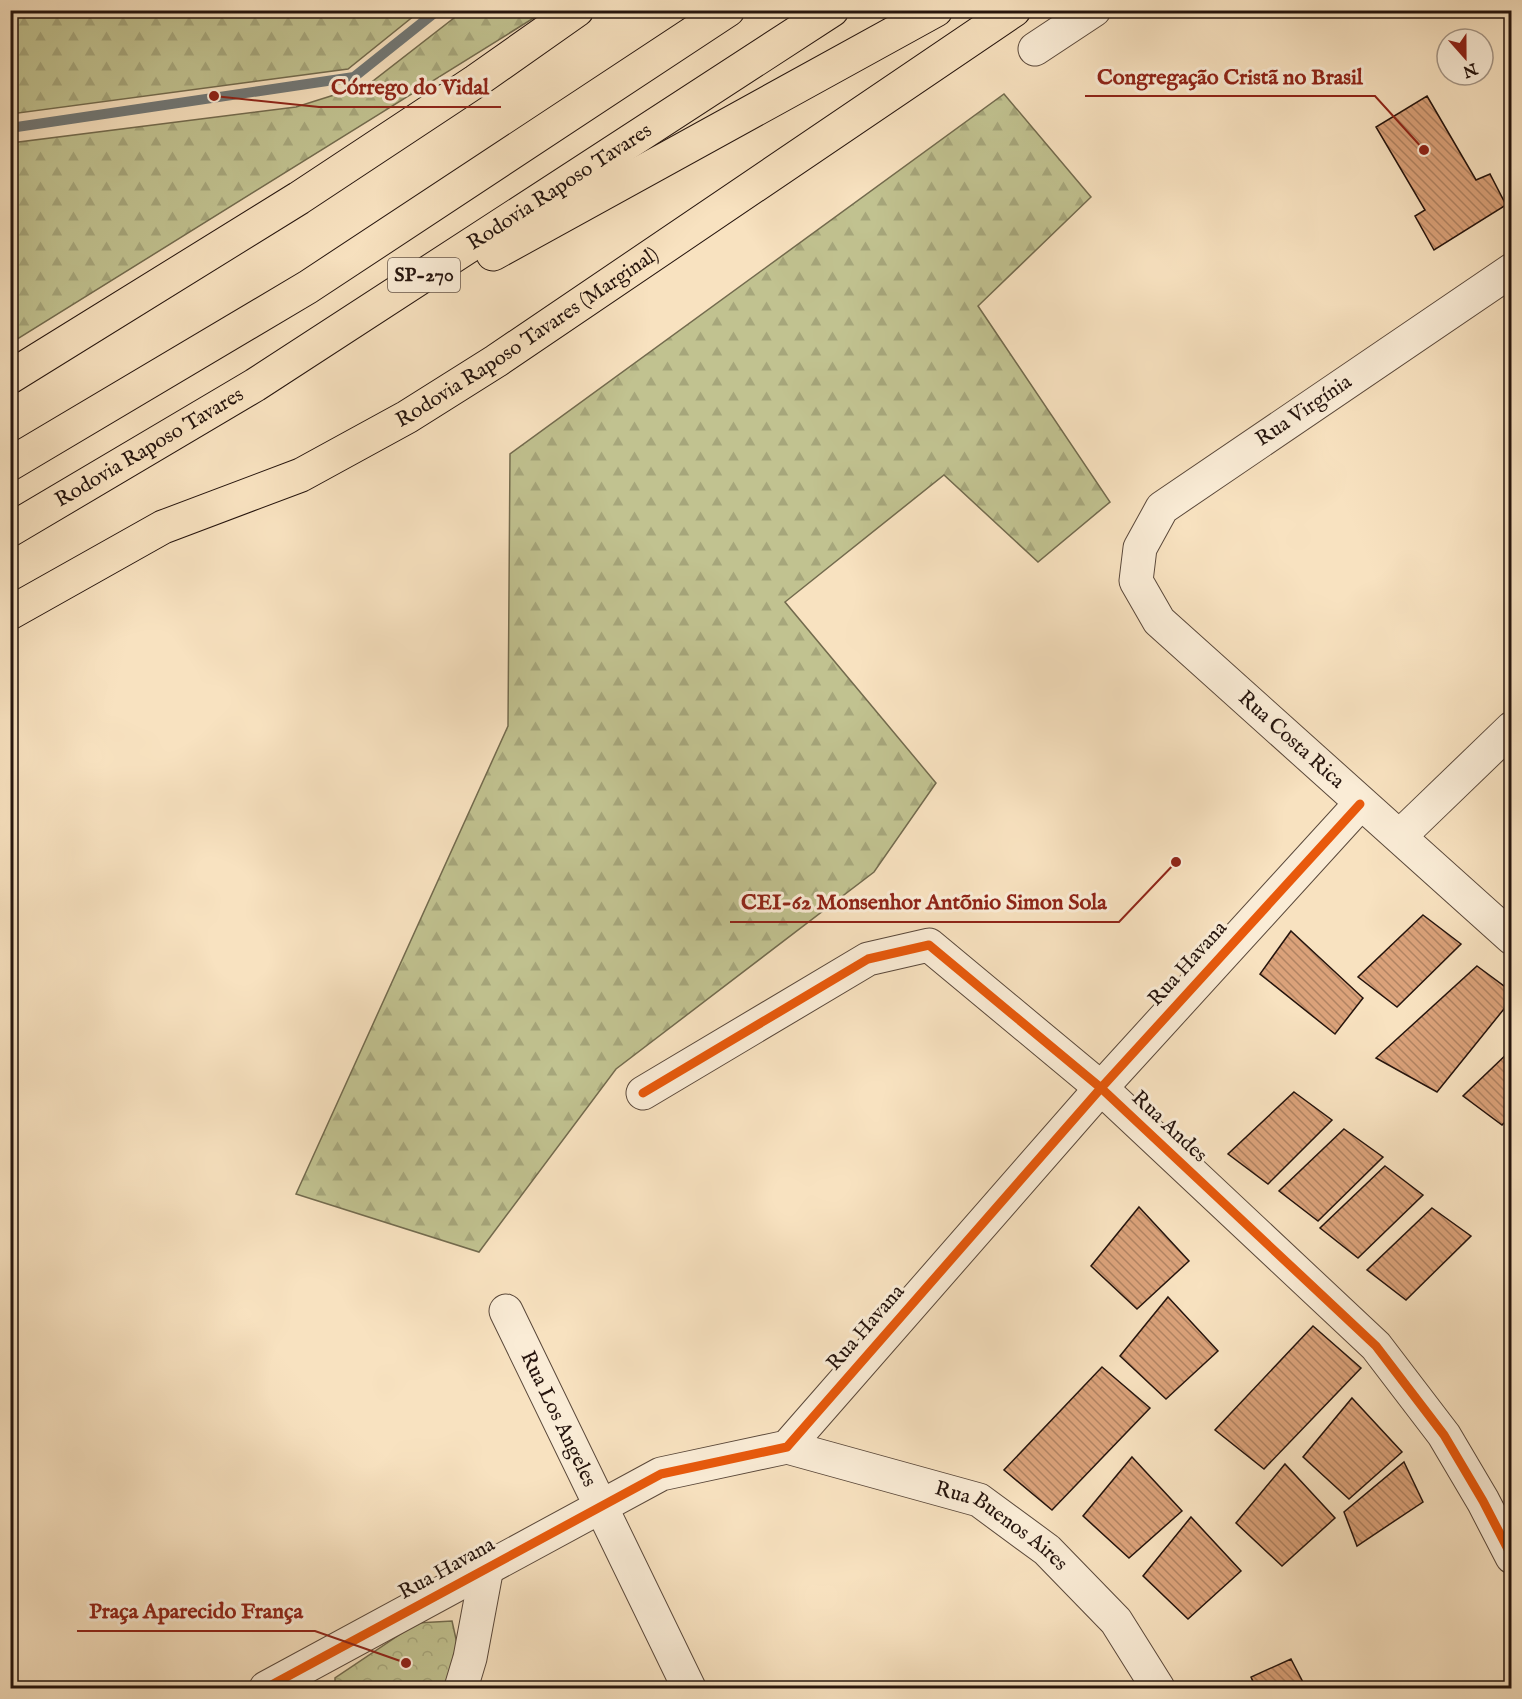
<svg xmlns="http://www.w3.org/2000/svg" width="1522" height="1699" font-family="'IM FELL English',serif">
  <defs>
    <pattern id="forest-firs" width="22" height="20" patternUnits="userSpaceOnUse" patternTransform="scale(1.5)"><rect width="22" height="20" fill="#c1c290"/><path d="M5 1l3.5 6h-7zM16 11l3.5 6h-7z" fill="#a6a67b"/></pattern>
    <pattern id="park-crowns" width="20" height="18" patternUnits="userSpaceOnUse" patternTransform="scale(1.5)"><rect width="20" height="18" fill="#c1c290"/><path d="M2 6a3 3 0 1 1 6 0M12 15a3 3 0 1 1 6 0" fill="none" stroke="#a6a67b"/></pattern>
    <pattern id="building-back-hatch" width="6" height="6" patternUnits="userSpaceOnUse" patternTransform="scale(1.5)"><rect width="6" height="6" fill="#dba27a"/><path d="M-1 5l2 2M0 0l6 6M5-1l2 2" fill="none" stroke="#b18362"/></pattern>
  </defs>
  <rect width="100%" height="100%" fill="#f8e2c0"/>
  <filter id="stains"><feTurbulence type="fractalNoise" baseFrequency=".00333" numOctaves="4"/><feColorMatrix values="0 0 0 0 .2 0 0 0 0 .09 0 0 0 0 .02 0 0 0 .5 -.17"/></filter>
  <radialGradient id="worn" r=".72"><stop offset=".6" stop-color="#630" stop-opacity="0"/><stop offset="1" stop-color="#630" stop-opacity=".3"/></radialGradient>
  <path fill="url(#forest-firs)" stroke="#736b4e" stroke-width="1.5" d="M10 11 11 10 420 11 348 69 11 114Z
    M463 11H545L11 343V143L296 107 369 84Z
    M1004 94 1091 197 978 306 1110 502 1038 562 944 475 785 602 936 783 874 872 616 1069 479 1252 296 1194 508 726 510 454Z"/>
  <path fill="url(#park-crowns)" stroke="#736b4e" stroke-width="1.5" d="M452 1621 458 1648 445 1688H335V1678L417 1623Z"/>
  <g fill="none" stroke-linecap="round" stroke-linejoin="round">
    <path stroke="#717877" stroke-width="10" d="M10 128 354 77 438 10"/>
  </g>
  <path fill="url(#building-back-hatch)" stroke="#25140d" stroke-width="1.5" d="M1427 96 1476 180 1490 174 1506 205 1434 250 1415 216 1425 210 1376 127Z
    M1423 915 1461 944 1397 1007 1358 977Z
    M1291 931 1363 998 1335 1034 1260 974Z
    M1477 966 1512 992V999L1437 1092 1376 1058Z
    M1512 1049V1115L1502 1125 1463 1096Z
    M1294 1092 1332 1120 1268 1184 1228 1154Z
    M1344 1129 1383 1157 1318 1221 1279 1191Z
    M1385 1166 1423 1195 1358 1258 1320 1228Z
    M1139 1207 1189 1261 1137 1309 1091 1266Z
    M1432 1208 1471 1236 1406 1300 1367 1270Z
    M1168 1297 1218 1351 1166 1399 1120 1356Z
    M1313 1326 1361 1368 1264 1469 1215 1430Z
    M1102 1367 1150 1408 1052 1510 1004 1470Z
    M1352 1398 1402 1452 1349 1499 1303 1457Z
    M1132 1457 1182 1511 1129 1558 1083 1516Z
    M1404 1462 1423 1502 1357 1546 1344 1512Z
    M1285 1464 1335 1518 1282 1566 1236 1523Z
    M1191 1517 1241 1571 1188 1619 1143 1576Z
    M1291 1659 1306 1688H1256L1251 1677Z"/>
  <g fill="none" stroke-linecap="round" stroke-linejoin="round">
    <defs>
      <g id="minor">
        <path d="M1035 49 1094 10"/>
        <path id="s1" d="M1512 270 1162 508 1140 548 1136 581 1159 621 1512 938"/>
        <path d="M1400 836 1512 728"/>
        <path d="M643 1093 868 959 929 945 1101 1088 1376 1346 1444 1435 1483 1501 1512 1557"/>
        <path id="s2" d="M506 1311 689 1688"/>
        <path id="s3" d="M787 1447 979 1500 1047 1550 1116 1621 1158 1688"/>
        <path d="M266 1688 661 1474 787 1447 1101 1088 1360 804"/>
        <path d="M461 1688 470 1658 487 1567"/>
      </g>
      <g id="highway">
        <path d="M493 254 936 10"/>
        <path d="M10 377 299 198 476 81 577 10"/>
        <path d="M10 464 308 287 728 10"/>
        <path id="s4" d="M10 530 255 385 832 10"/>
        <path id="s5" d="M10 613 163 527 301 475 407 417 496 361 1014 10"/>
      </g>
    </defs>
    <use href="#minor" stroke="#5a483a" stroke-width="35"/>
    <use href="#highway" stroke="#25140d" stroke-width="35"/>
    <use href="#minor" stroke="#faecd6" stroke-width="33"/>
    <use href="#highway" stroke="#f8e2c0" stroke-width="33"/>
    <defs>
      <path id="cycleway" d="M643 1093 868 959 929 945 1101 1088 1376 1346 1444 1435 1483 1501 1512 1557
        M266 1688 661 1474 787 1447 1101 1088 1360 804"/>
    </defs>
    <use href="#cycleway" stroke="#faecd6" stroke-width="13"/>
    <use href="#cycleway" stroke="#e8590c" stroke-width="9"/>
  </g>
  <g text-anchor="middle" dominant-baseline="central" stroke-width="6" stroke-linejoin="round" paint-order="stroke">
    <rect fill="#faecd6" stroke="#655549" stroke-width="1.5" x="388" y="258" width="72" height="34" rx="4.5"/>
    <g font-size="20" font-weight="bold" fill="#25140d">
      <text x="424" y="275">SP-270</text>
    </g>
    <g font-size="21" fill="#25140d" stroke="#faecd6">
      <text stroke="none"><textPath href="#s4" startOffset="648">Rodovia Raposo Tavares</textPath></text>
      <text stroke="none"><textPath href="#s5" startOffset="588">Rodovia Raposo Tavares (Marginal)</textPath></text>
      <text transform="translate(1304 411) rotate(-34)">Rua Virgínia</text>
      <text stroke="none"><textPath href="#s4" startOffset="162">Rodovia Raposo Tavares</textPath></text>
      <text stroke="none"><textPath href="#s1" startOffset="726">Rua Costa Rica</textPath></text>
      <text transform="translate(1188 964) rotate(-48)">Rua Havana</text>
      <text transform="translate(1169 1127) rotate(43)">Rua Andes</text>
      <text transform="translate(866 1328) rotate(-49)">Rua Havana</text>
      <text stroke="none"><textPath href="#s2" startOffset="120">Rua Los Angeles</textPath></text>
      <text stroke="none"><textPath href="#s3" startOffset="231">Rua Buenos Aires</textPath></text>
      <text transform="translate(447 1569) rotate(-29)">Rua Havana</text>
    </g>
  </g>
  <path fill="none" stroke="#8f2418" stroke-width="2" d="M1424 150L1375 96H1085M214 96L319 107H501M1176 862L1119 922H730M406 1663L315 1631H77"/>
  <g fill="#8f2418" stroke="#faecd6" stroke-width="2">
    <circle cx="1424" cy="150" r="6"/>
    <circle cx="214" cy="96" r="6"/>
    <circle cx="1176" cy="862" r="6"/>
    <circle cx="406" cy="1663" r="6"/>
  </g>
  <g font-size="22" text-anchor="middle" font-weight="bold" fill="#8f2418" stroke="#faecd6" stroke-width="6" stroke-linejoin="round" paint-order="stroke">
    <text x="1230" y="84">Congregação Cristã no Brasil</text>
    <text x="410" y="94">Córrego do Vidal</text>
    <text x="924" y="909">CEI-62 Monsenhor Antõnio Simon Sola</text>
    <text x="196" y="1618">Praça Aparecido França</text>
  </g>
  <rect width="1522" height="1699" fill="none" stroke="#f8e2c0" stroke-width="36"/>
  <rect x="12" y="12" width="1498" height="1675" fill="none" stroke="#25140d" stroke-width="3"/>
  <rect x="18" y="18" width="1486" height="1663" fill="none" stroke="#25140d" stroke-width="1.5"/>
  <g transform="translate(1465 57) rotate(159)"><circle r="28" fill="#faecd6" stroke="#a59686" stroke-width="1.5"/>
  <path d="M0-4.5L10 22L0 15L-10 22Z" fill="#8f2418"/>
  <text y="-9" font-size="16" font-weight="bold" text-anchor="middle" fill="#25140d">N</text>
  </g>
  <rect width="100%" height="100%" filter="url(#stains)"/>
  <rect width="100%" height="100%" fill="url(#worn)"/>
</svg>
